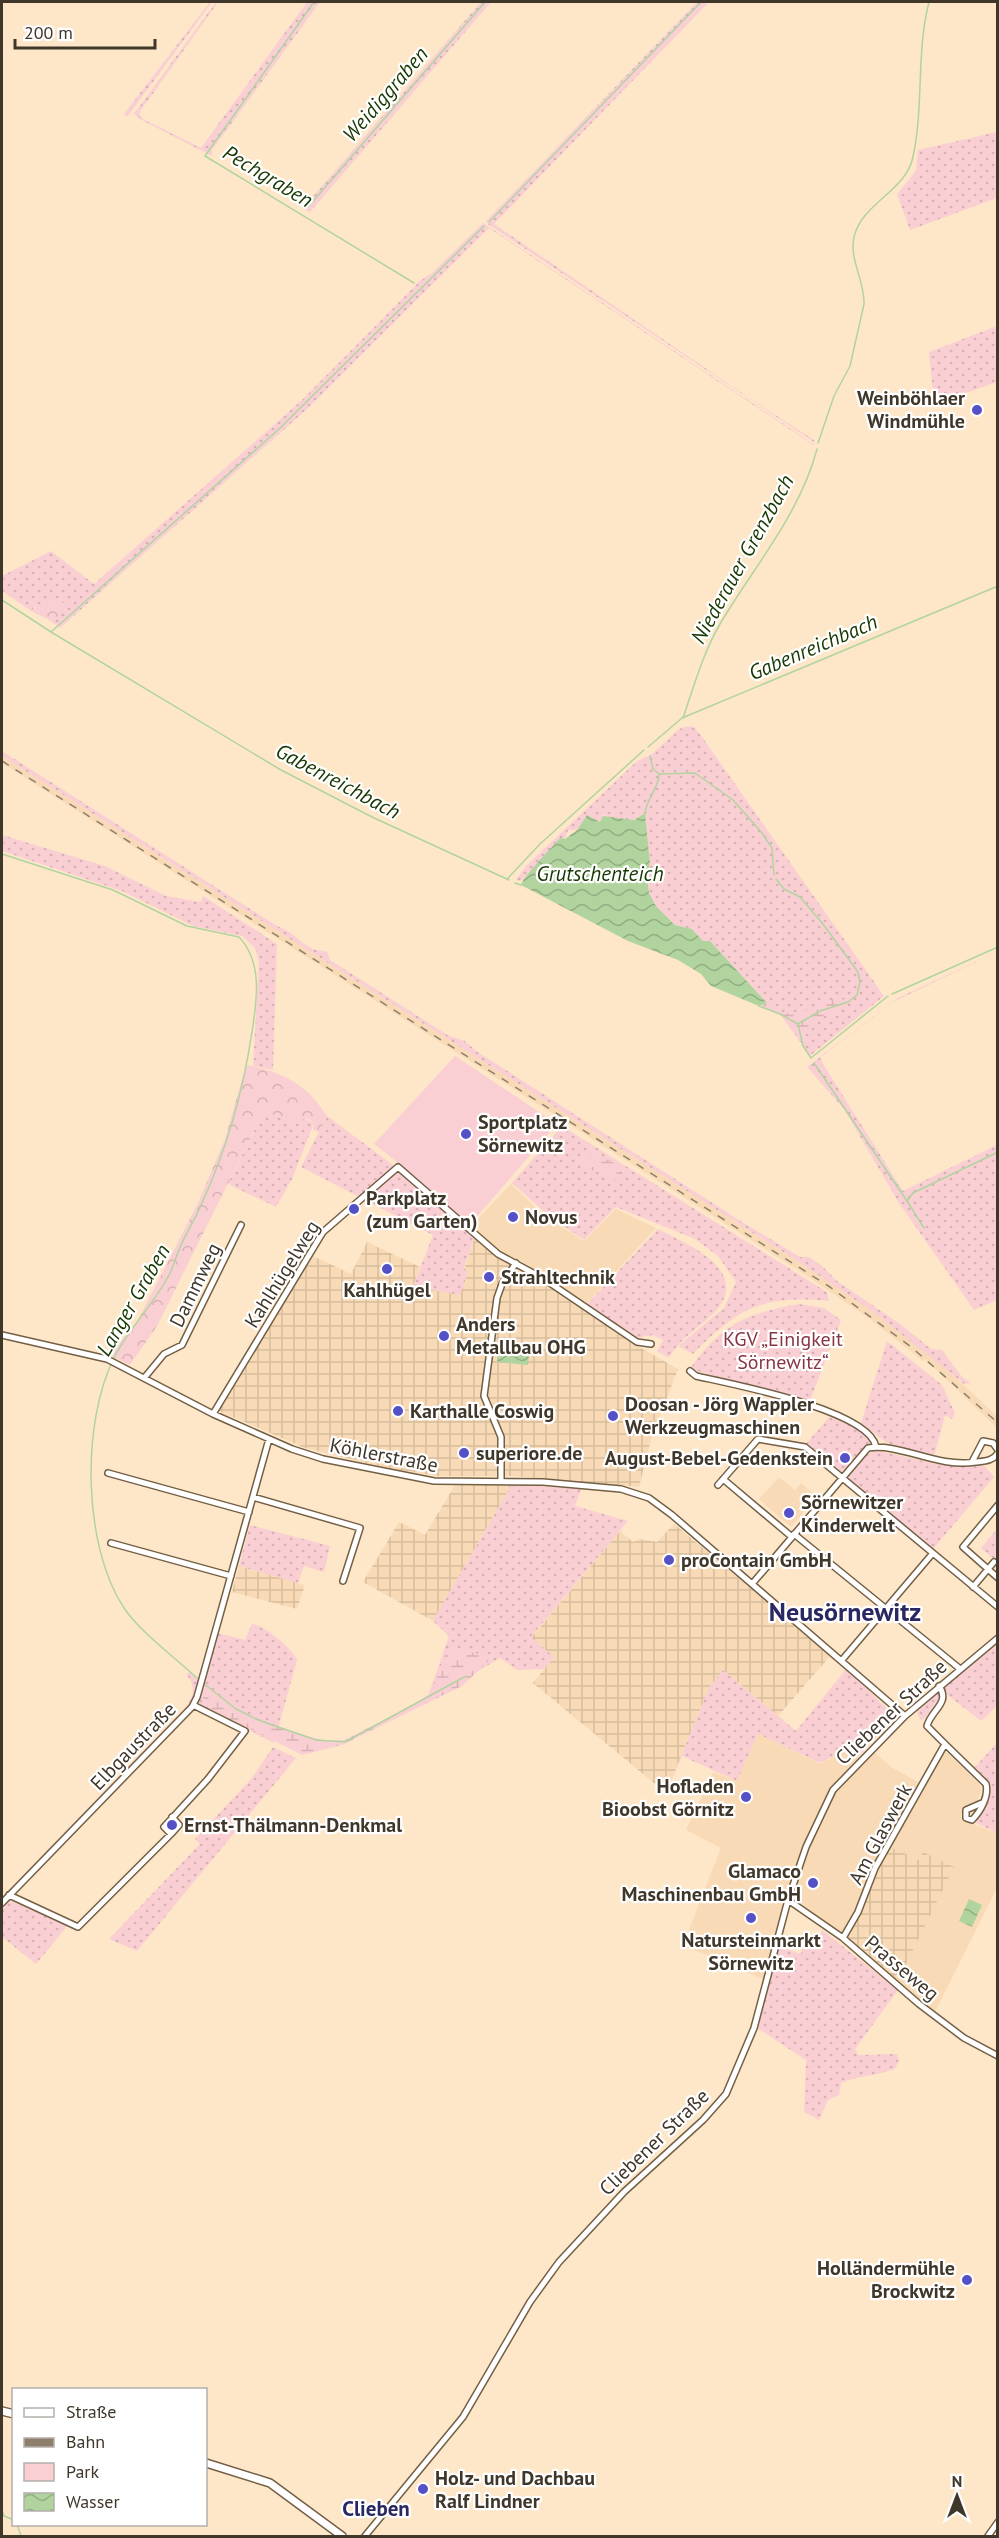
<svg xmlns="http://www.w3.org/2000/svg" width="999" height="2538" font-family="'PT Sans',sans-serif">
  <defs>
    <pattern id="industrial-grid" width="8" height="8" patternUnits="userSpaceOnUse" patternTransform="scale(1.5)"><rect width="8" height="8" fill="#f8dbb6"/><path d="M0 4h8M4 0v8" fill="none" stroke="#d6bd9d"/></pattern>
    <pattern id="green-dots" width="8" height="8" patternUnits="userSpaceOnUse" patternTransform="scale(1.5)"><rect width="8" height="8" fill="#facfd3"/><path d="M2 2h.1M6 6h.1" fill="none" stroke="#d7b2b5" stroke-width="1.8" stroke-linecap="round"/></pattern>
    <pattern id="forest-crowns" width="20" height="18" patternUnits="userSpaceOnUse" patternTransform="scale(1.5)"><rect width="20" height="18" fill="#facfd3"/><path d="M2 6a3 3 0 1 1 6 0M12 15a3 3 0 1 1 6 0" fill="none" stroke="#d7b2b5"/></pattern>
    <pattern id="wetland-marsh" width="20" height="14" patternUnits="userSpaceOnUse" patternTransform="scale(1.5)"><rect width="20" height="14" fill="#facfd3"/><path d="M1 5h8M5 5V1M11 12h8M15 12V8" fill="none" stroke="#d7b2b5"/></pattern>
    <pattern id="water-waves" width="16" height="10" patternUnits="userSpaceOnUse" patternTransform="scale(1.5)"><rect width="16" height="10" fill="#b1d49f"/><path d="M0 5q4-4 8 0t8 0" fill="none" stroke="#91ad82"/></pattern>
  </defs>
  <rect width="100%" height="100%" fill="#fee6c8"/>
  <path fill="#f8dbb6" d="M2 756 805 1266 876 1314 945 1368 997 1416V1428L925 1359 923 1361 870 1319 801 1272 2 763Z
    M511 1184 546 1217 584 1241 616 1209 656 1228 587 1303 520 1260 502 1254 471 1226Z
    M779 1477 795 1490 801 1483 817 1497 791 1527 759 1499Z
    M758 1733 820 1764 849 1748 863 1762 874 1752 891 1767 918 1782 932 1772 940 1756 947 1752 980 1785 981 1791 977 1802 963 1808 961 1816 965 1821 997 1833V1888L935 2012 788 1892 763 1979 683 1945 721 1848 686 1830 713 1772 737 1781Z"/>
  <path fill="url(#industrial-grid)" d="M475 1237 511 1264 583 1307 629 1341 678 1369 651 1440 639 1487 513 1476H437L388 1468 305 1448 219 1411 311 1255 351 1274 367 1242 420 1267 413 1287 464 1270Z
    M512 1484 433 1621 363 1582 399 1522 425 1535 455 1485Z
    M674 1524 831 1655 778 1716 723 1670 709 1688 666 1793 533 1683 554 1657 531 1638 620 1531 633 1542 640 1539 657 1542Z
    M239 1566 305 1585 297 1609 232 1592Z
    M890 1847 919 1860 923 1852 954 1867 898 1980 853 1943 849 1937 872 1879Z"/>
  <path fill="url(#green-dots)" d="M210 2H212L127 117 124 114Z
    M216 2H218L139 113 141 118 201 148 307 2H320L212 150V156L138 118 134 114Z
    M481 2H491L310 212 303 208Z
    M697 2H709L494 224 749 398 814 440V442L488 224 486 221Z
    M997 132V198L910 230 897 194 916 171 918 150Z
    M483 223 815 445V446L489 228 306 410 60 628 49 620 56 619 35 607 31 611 2 591V576L51 551 94 584 302 400 420 281 432 273Z
    M997 326V382L934 404 929 352Z
    M688 726 694 727 702 737 884 996 810 1056 780 1014 759 1006 767 1003 710 941H703L692 929 675 925 656 906 649 893 647 875 650 863 645 813 634 820 607 818 604 814 600 823 587 816 577 830H568L565 839H560L521 881 516 880 526 866 636 762 652 754 679 729Z
    M2 751 277 926C294 932 297 941 313 949 318 951 322 950 327 952L330 960 449 1036 465 1041 476 1051 742 1222 800 1257H809L822 1266 837 1281 900 1324 931 1349 942 1350 962 1377 971 1383 964 1384 876 1314 805 1266 2 756Z
    M2 835 105 866 166 896 201 902 203 896 277 944 273 1070 253 1066 259 962 255 948 242 936 193 926 122 891 2 851Z
    M997 952 893 1002 821 1057 823 1064 903 1191 997 1145V1300L974 1310 899 1203 844 1109 807 1067 898 998Z
    M264 1111 291 1121 302 1118 314 1123 292 1179 276 1207 228 1184Z
    M327 1116 393 1165 475 1237 464 1268 468 1272 460 1295 413 1287 433 1235 301 1167Z
    M562 1126 827 1292 829 1301C762 1295 739 1307 693 1354L678 1346 724 1308 736 1282 718 1256 695 1239 616 1207 584 1240 549 1216 512 1183Z
    M658 1229C685 1243 753 1270 715 1312 699 1328 681 1337 669 1358L657 1351 663 1340 653 1335 636 1338 587 1304Z
    M799 1304 824 1308 841 1320 809 1403 690 1369C721 1324 747 1313 799 1304Z
    M887 1341 942 1385 955 1413 952 1419 945 1415 934 1457 887 1443 861 1423Z
    M832 1414 870 1436 871 1442 841 1472 805 1445Z
    M874 1450 942 1465 982 1463 994 1477 933 1549 847 1478 866 1456Z
    M512 1484 581 1489 575 1506 628 1521 531 1637 554 1657 544 1669 517 1670 500 1658 426 1702 449 1636 433 1621Z
    M250 1525 330 1546 324 1572 304 1566 298 1583 239 1566Z
    M997 1529V1562L981 1548Z
    M252 1624C264 1625 293 1649 297 1660L274 1743 197 1704 218 1633 245 1640Z
    M997 1645V1706L981 1721 944 1692 943 1686Z
    M847 1668 893 1715 891 1721 858 1757 849 1748 820 1763 758 1734 737 1781 682 1756 666 1793 709 1688 723 1670 796 1731Z
    M189 1671 199 1682 196 1695 183 1714 2 1900V1897L186 1707C194 1695 196 1687 187 1675Z
    M939 1690 941 1703 921 1721 917 1712Z
    M997 1743V1833L976 1823 991 1791V1784L975 1767Z
    M273 1747 296 1758 137 1951 109 1939 200 1844 195 1839 252 1778Z
    M8 1900 68 1925 36 1964 2 1937V1906Z
    M822 1930 898 1990 855 2049 858 2055 897 2054 899 2060 895 2069C876 2076 859 2075 841 2083L839 2095 828 2100 819 2120 804 2112 806 2060 757 2028 778 1946 801 1954 803 1945 817 1947Z"/>
  <path fill="url(#forest-crowns)" d="M49 599 65 603 66 608 56 619 49 620 31 611Z
    M246 1065C283 1072 306 1083 327 1116L319 1132 313 1130 314 1123 308 1119 291 1121 264 1111 157 1326 130 1365 109 1355 138 1320 198 1203 225 1139Z"/>
  <path fill="url(#wetland-marsh)" d="M838 997 848 1002C825 1022 818 1008 802 1043L780 1014 803 1012Z
    M594 1154 615 1163 621 1174 615 1180 587 1168 580 1155Z
    M447 1649 494 1656 462 1686 342 1745 302 1755 201 1704 208 1686 238 1710 280 1728 322 1740H344L410 1707 431 1693Z"/>
  <path fill="#facfd3" d="M455 1056 557 1124 468 1227 401 1165 374 1144Z"/>
  <path fill="url(#water-waves)" d="M645 813 650 863 647 875 649 893 656 906 675 925 692 929 703 941H710L767 1003 759 1006 711 986 701 974 678 960 628 941 521 885C523 876 552 848 560 838L565 839 577 830 587 815 600 822 603 816 634 820Z
    M499 1344 530 1347 528 1365 497 1362Z
    M969 1899 982 1905 972 1927 959 1921Z"/>
  <g fill="none" stroke-linecap="round" stroke-linejoin="round">
    <path stroke="#b1d49f" stroke-width="1.5" d="M314 2 205 156 414 283
      M308 207 485 2
      M489 222 701 2
      M818 443 834 396 850 366 864 304C865 281 849 260 854 237 862 203 906 191 913 157 924 105 916 53 929 2
      M2 600 51 632 281 770 372 817 509 880
      M51 632 280 428 484 226
      M683 718C694 686 703 653 720 624 753 568 800 514 817 449
      M648 747 682 718 998 586
      M659 774 695 773 733 800 762 833 772 848 774 875
      M645 813C646 799 659 789 659 774L653 769 650 756
      M2 854 113 890 187 926 239 937C263 962 257 1000 252 1032 243 1092 227 1149 201 1205 195 1220 185 1234 179 1250 176 1257 174 1264 171 1271 156 1303 129 1327 114 1358 81 1424 83 1546 124 1608 139 1631 178 1660 199 1680
      M508 878 540 844 644 750
      M776 879 784 889 800 897 823 924 858 972 860 982 857 995 848 1002 820 1011 798 1024
      M515 883 521 885
      M892 994 998 947
      M759 1006 780 1014 798 1024 803 1046 811 1058 888 996
      M814 1063 907 1201
      M924 1228 907 1201 913 1193 998 1152
      M203 1683 236 1709 258 1720 316 1740 345 1742 466 1676
      M2 2510 4 2516 14 2520
      M17 2524 21 2536"/>
    <defs>
      <path id="minor" d="M2 1335 107 1359 213 1414 292 1449 323 1459 434 1481 543 1482 621 1489 649 1498 672 1515 905 1716
        M690 1371 696 1376C731 1384 870 1410 876 1447
        M145 1377 164 1354 182 1345 241 1225
        M213 1414 323 1232 398 1167 498 1254 544 1279 637 1342 651 1344
        M972 1462 983 1441 993 1443 998 1450
        M108 1473 249 1512
        M723 1479 792 1537
        M501 1481V1437L484 1396 497 1298 502 1284 516 1263
        M718 1485 758 1439 805 1447 998 1607
        M253 1497 360 1528 343 1581
        M998 1505 963 1547 998 1578
        M794 1534 959 1668
        M111 1543 231 1576
        M752 1584 868 1448C902 1443 935 1468 976 1462 985 1461 993 1461 998 1453
        M973 1587 994 1562
        M842 1660 933 1553
        M939 1686C951 1703 931 1710 927 1726L945 1744
        M171 1834 179 1825 172 1817
        M9 1895 78 1927 171 1834 164 1827 208 1779 245 1731 193 1705
        M788 1900 843 1938 919 2004 964 2038 998 2056
        M2 1903 192 1707 197 1697 269 1439
        M843 1938 858 1912 875 1868 945 1744 986 1784C989 1796 981 1811 972 1820L966 1818V1810L982 1803
        M365 2536 463 2417 530 2302 559 2262 624 2192 703 2120 726 2094 754 2028 788 1900 806 1847 833 1790 905 1716 998 1638
        M988 2536 998 2522"/>
      <path id="major" d="M2 2411 14 2414
        M206 2463 270 2483 342 2536"/>
    </defs>
    <use href="#minor" stroke="#735f44" stroke-width="8"/>
    <use href="#major" stroke="#735f44" stroke-width="10"/>
    <use href="#minor" stroke="#fff" stroke-width="5"/>
    <use href="#major" stroke="#fff" stroke-width="7"/>
    <path stroke="#8e7f6c" stroke-width="1.5" stroke-dasharray="8 8" stroke-linecap="butt" d="M2 761 830 1287 910 1346 998 1423"/>
  </g>
  <g fill="#5650c7" stroke="#fff" stroke-width="2">
    <circle cx="977" cy="410" r="6"/>
    <circle cx="466" cy="1134" r="6"/>
    <circle cx="354" cy="1209" r="6"/>
    <circle cx="513" cy="1217" r="6"/>
    <circle cx="387" cy="1269" r="6"/>
    <circle cx="489" cy="1277" r="6"/>
    <circle cx="444" cy="1336" r="6"/>
    <circle cx="398" cy="1411" r="6"/>
    <circle cx="613" cy="1416" r="6"/>
    <circle cx="464" cy="1453" r="6"/>
    <circle cx="845" cy="1458" r="6"/>
    <circle cx="789" cy="1513" r="6"/>
    <circle cx="669" cy="1560" r="6"/>
    <circle cx="746" cy="1797" r="6"/>
    <circle cx="172" cy="1825" r="6"/>
    <circle cx="813" cy="1883" r="6"/>
    <circle cx="751" cy="1918" r="6"/>
    <circle cx="967" cy="2280" r="6"/>
    <circle cx="423" cy="2489" r="6"/>
  </g>
  <g text-anchor="middle" dominant-baseline="central" stroke-width="4.5" stroke-linejoin="round" paint-order="stroke">
    <g font-size="20" font-weight="bold" fill="#40372b" stroke="#fff" text-anchor="start">
      <text x="965" y="398" text-anchor="end">Weinböhlaer<tspan x="965" dy="23">Windmühle</tspan></text>
      <text x="478" y="1122">Sportplatz<tspan x="478" dy="23">Sörnewitz</tspan></text>
      <text x="366" y="1198">Parkplatz<tspan x="366" dy="23">(zum Garten)</tspan></text>
      <text x="525" y="1217">Novus</text>
      <text x="501" y="1277">Strahltechnik</text>
      <text x="387" y="1290" text-anchor="middle">Kahlhügel</text>
      <text x="456" y="1324">Anders<tspan x="456" dy="23">Metallbau OHG</tspan></text>
      <text x="625" y="1404">Doosan - Jörg Wappler<tspan x="625" dy="23">Werkzeugmaschinen</tspan></text>
      <text x="410" y="1411">Karthalle Coswig</text>
      <text x="476" y="1453">superiore.de</text>
      <text x="833" y="1458" text-anchor="end">August-Bebel-Gedenkstein</text>
      <text x="801" y="1502">Sörnewitzer<tspan x="801" dy="23">Kinderwelt</tspan></text>
      <text x="681" y="1560">proContain GmbH</text>
      <text x="734" y="1786" text-anchor="end">Hofladen<tspan x="734" dy="23">Bioobst Görnitz</tspan></text>
      <text x="184" y="1825">Ernst-Thälmann-Denkmal</text>
      <text x="801" y="1871" text-anchor="end">Glamaco<tspan x="801" dy="23">Maschinenbau GmbH</tspan></text>
      <text x="751" y="1940" text-anchor="middle">Natursteinmarkt<tspan x="751" dy="23">Sörnewitz</tspan></text>
      <text x="955" y="2268" text-anchor="end">Holländermühle<tspan x="955" dy="23">Brockwitz</tspan></text>
      <text x="435" y="2478">Holz- und Dachbau<tspan x="435" dy="23">Ralf Lindner</tspan></text>
    </g>
    <g font-size="20" fill="#40372b" stroke="#fff">
      <text transform="translate(282 1274) rotate(-58)">Kahlhügelweg</text>
      <text transform="translate(195 1285) rotate(-64)">Dammweg</text>
      <text transform="translate(384 1455) rotate(11)">Köhlerstraße</text>
      <text transform="translate(891 1712) rotate(-43)">Cliebener Straße</text>
      <text transform="translate(133 1746) rotate(-46)">Elbgaustraße</text>
      <text transform="translate(880 1834) rotate(-62)">Am Glaswerk</text>
      <text transform="translate(902 1968) rotate(40)">Prasseweg</text>
      <text transform="translate(654 2142) rotate(-44)">Cliebener Straße</text>
    </g>
    <g font-size="20" fill="#873543" stroke="#fff">
      <text x="783" y="1339">KGV „Einigkeit<tspan x="783" dy="23">Sörnewitz“</tspan></text>
    </g>
    <g font-size="21" font-style="italic" fill="#183800" stroke="#fff">
      <text transform="translate(385 94) rotate(-49)">Weidiggraben</text>
      <text transform="translate(268 176) rotate(31)">Pechgraben</text>
      <text transform="translate(742 559) rotate(-61)">Niederauer Grenzbach</text>
      <text transform="translate(813 647) rotate(-23)">Gabenreichbach</text>
      <text transform="translate(338 781) rotate(28)">Gabenreichbach</text>
      <text x="600" y="873">Grutschenteich</text>
      <text transform="translate(133 1300) rotate(-60)">Langer Graben</text>
    </g>
    <g font-size="21" font-weight="bold" fill="#2a2862" stroke="#fff">
      <text x="376" y="2508">Clieben</text>
    </g>
    <g font-size="26" font-weight="bold" fill="#2a2862" stroke="#fff">
      <text x="845" y="1611">Neusörnewitz</text>
    </g>
  </g>
  <rect width="999" height="2538" fill="none" stroke="#40372b" stroke-width="6"/>
  <rect x="12" y="2388" width="195" height="138" fill="#ffffff" stroke="#b3afaa" stroke-width="1.5"/>
  <rect x="24" y="2408" width="30" height="9" fill="#ffffff" stroke="#b3afaa" stroke-width="1.5"/>
  <text x="66" y="2418" font-size="18" fill="#40372b">Straße</text>
  <rect x="24" y="2438" width="30" height="9" fill="#8e7f6c" stroke="#b3afaa" stroke-width="1.5"/>
  <text x="66" y="2448" font-size="18" fill="#40372b">Bahn</text>
  <rect x="24" y="2463" width="30" height="18" fill="#facfd3" stroke="#b3afaa" stroke-width="1.5"/>
  <text x="66" y="2478" font-size="18" fill="#40372b">Park</text>
  <rect x="24" y="2493" width="30" height="18" fill="url(#water-waves)" stroke="#b3afaa" stroke-width="1.5"/>
  <text x="66" y="2508" font-size="18" fill="#40372b">Wasser</text>
  <g transform="translate(957 2496)" stroke="#ffffff" stroke-width="4.5" paint-order="stroke">
  <path d="M0-4.5L10 22L0 15L-10 22Z" fill="#40372b"/>
  <text y="-9" font-size="16" font-weight="bold" text-anchor="middle" fill="#40372b">N</text>
  </g>
  <path d="M15 39v9h140v-9" fill="none" stroke="#40372b" stroke-width="3"/>
  <text x="24" y="39" font-size="18" fill="#40372b" stroke="#ffffff" stroke-width="4.5" paint-order="stroke">200 m</text>
</svg>
